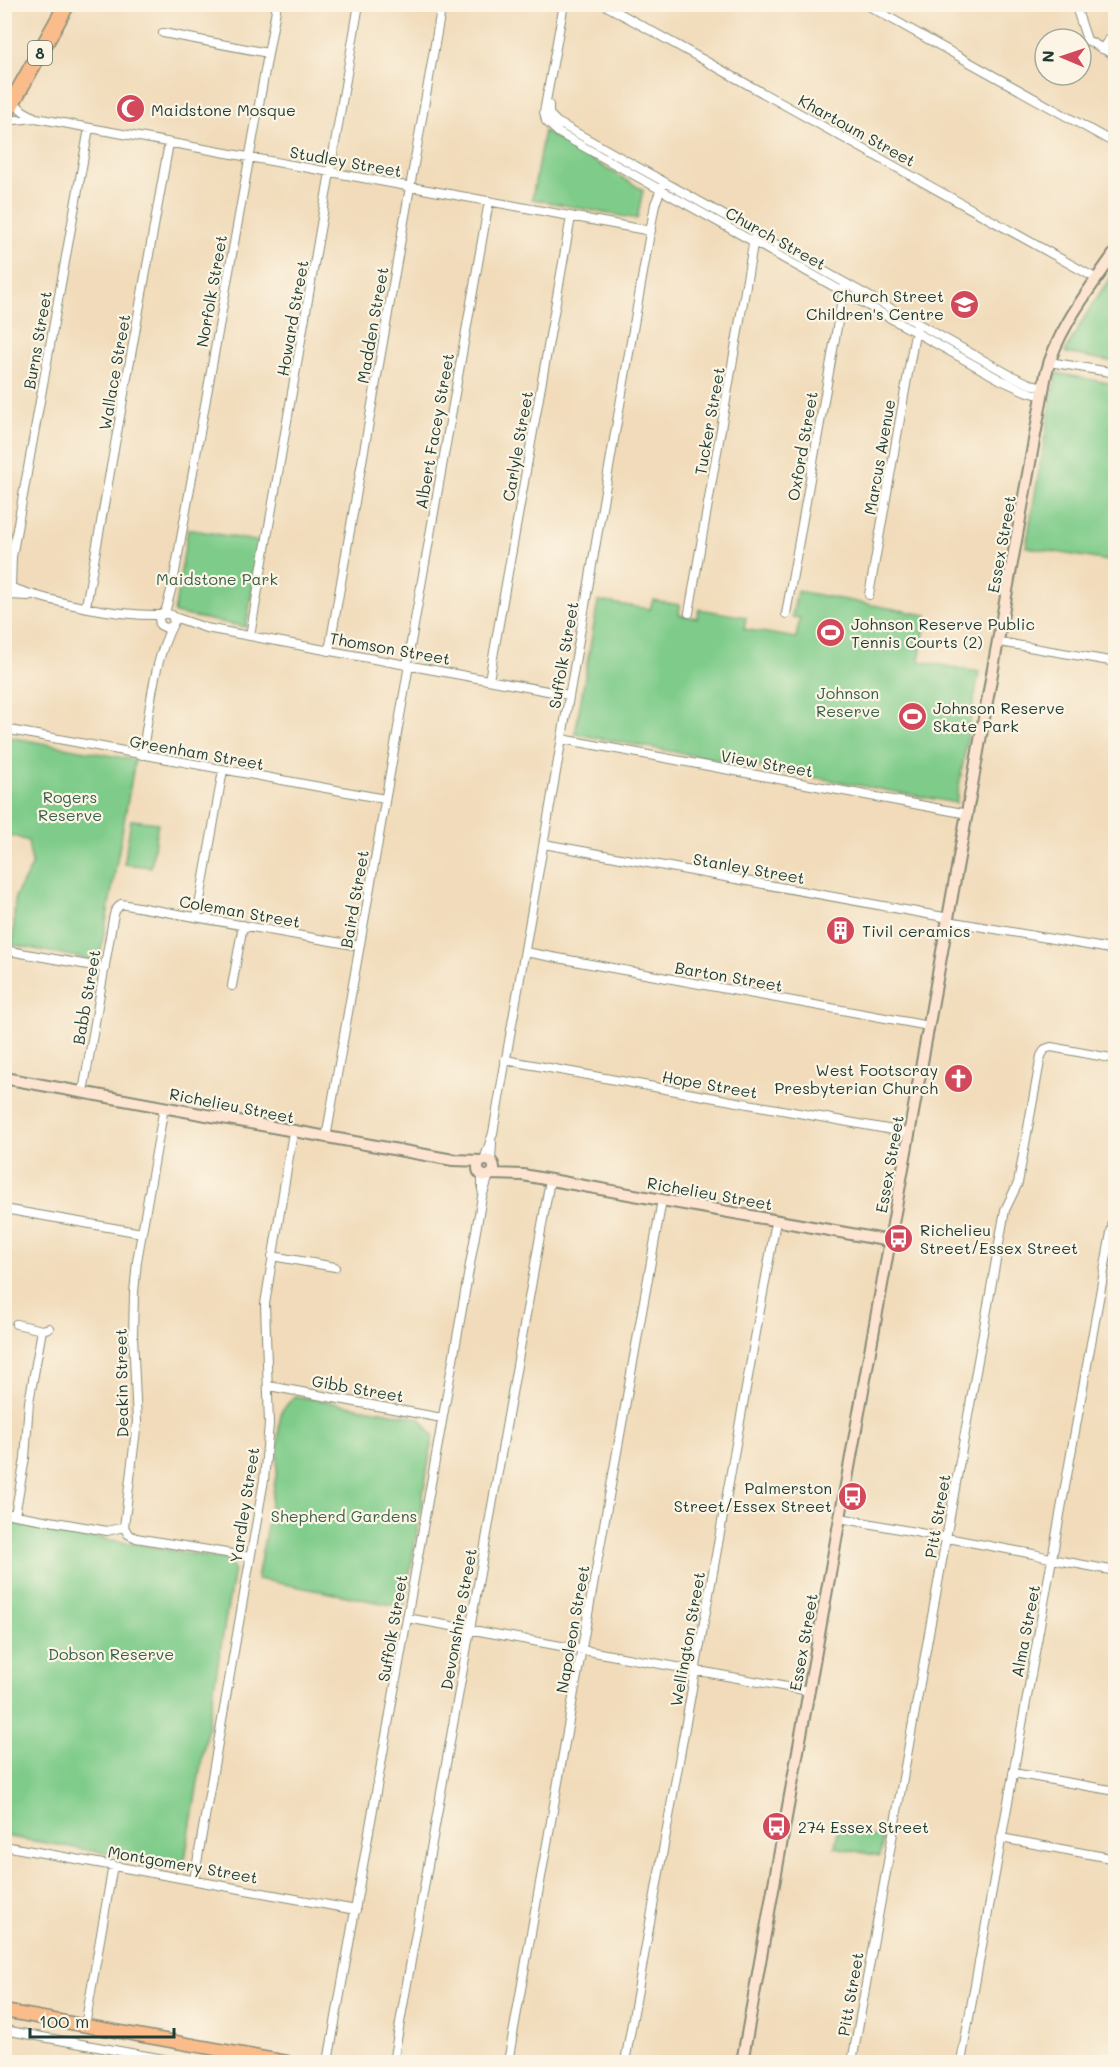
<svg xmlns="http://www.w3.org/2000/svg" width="1120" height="2067" font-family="Mali,sans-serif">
  <rect width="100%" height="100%" fill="#fcf5e5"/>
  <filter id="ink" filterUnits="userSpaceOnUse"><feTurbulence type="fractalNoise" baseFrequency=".0167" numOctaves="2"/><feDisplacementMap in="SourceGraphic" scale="12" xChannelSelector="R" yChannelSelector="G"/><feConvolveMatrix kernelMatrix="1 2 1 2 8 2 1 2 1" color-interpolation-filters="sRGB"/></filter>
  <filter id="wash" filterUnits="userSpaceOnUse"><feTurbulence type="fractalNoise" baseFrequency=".008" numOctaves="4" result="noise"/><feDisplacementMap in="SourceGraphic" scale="24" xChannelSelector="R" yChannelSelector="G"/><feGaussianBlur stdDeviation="1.35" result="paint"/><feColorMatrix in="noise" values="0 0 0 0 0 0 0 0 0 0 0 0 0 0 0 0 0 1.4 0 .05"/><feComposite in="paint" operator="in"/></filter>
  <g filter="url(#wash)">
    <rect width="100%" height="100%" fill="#f1dbba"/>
    <path fill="#7fcc8a" stroke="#4f845f" stroke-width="1.5" d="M544 131 643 190 637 219 532 199Z
      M1115 270V362L1066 353 1065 351 1087 313Z
      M1056 373 1115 384V562L1026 547Z
      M188 529 261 542 246 627 174 613Z
      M797 591 927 615 919 661 979 672 956 803 575 734 598 601 650 609 653 600 680 605 679 615 697 618 699 609 746 617 744 629 796 638 800 618 792 617Z
      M4 736 135 760 99 961 13 945 15 897 32 866 28 841 5 833Z
      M131 820 158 823 151 867 124 864Z
      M295 1396 420 1418 433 1436 404 1607 257 1579 277 1471 279 1425 282 1410Z
      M5 1522 228 1560 234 1569 185 1859 175 1865 5 1836Z
      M838 1830 883 1838 880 1856 835 1847Z"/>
  </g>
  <g filter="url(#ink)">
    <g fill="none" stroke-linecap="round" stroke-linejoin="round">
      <defs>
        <path id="street" d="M564 4 544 112 546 121 559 133 1001 380 1025 391 1042 396
          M603 4 1097 279
          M865 4 1116 144
          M1075 4 1087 40 1116 56
          M163 33 268 53
          M1102 49 1116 29
          M13 101 23 111 34 117
          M549 105V114L557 122 1010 375 1030 384 1044 387
          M4 121 36 118 651 231
          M1049 362 1116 373
          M4 581 9 567
          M11 586 12 557 89 128
          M12 588C55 603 116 616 161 615
          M10 595 28 596
          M869 595 916 328
          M4 606 9 597
          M86 606 169 143
          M165 613 173 583 277 4
          M689 613 754 239
          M786 614 844 288
          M174 617 206 628 569 695
          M250 636 359 4
          M999 642 1116 662
          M329 651 442 4
          M407 665 489 201
          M489 680 571 217
          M4 729 385 799
          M562 739 968 814
          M142 755C150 711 153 661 174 622L172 615 163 613 159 618 160 625 166 628 170 627
          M544 844 949 918
          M197 917 223 770
          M948 921 1116 950
          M4 950 105 968
          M525 952 929 1026
          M232 986 243 925
          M505 1060 909 1133
          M83 1092 113 919 115 911 121 904 359 946
          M164 1107 137 1261 134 1293 133 1335 137 1422 124 1527 128 1534 136 1538 250 1557
          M326 1138 409 665
          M484 1160 493 1133 655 204 664 182
          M491 1161 492 1143
          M482 1174V1190
          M4 1209 142 1233
          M272 1256 335 1267
          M16 1324 42 1330 49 1328
          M269 1386 442 1418
          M4 1513 107 1531 124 1527
          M15 1515 25 1458 29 1402 42 1330
          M840 1518 1033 1554 1062 1561 1116 1571
          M407 1618 809 1691
          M1013 1773 1116 1791
          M1001 1838 1116 1859
          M4 1846 356 1910
          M194 1880 264 1480 269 1424 265 1304 293 1132
          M85 2026 113 1865
          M4 2030 180 2062
          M328 2062 482 1197 489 1175
          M393 2062 550 1180
          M508 2062 662 1200
          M625 2062 776 1221
          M852 2062 1005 1210 1018 1183 1041 1056 1045 1049 1051 1047 1116 1059
          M961 2062 1116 1205"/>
        <path id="secondary" d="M4 1078 453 1160 482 1161
          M478 1168a8 8 0 1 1 16 0a8 8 0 1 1-16 0Z
          M491 1174 523 1175 890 1241
          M742 2062 1046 374C1057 329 1090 289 1116 251"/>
        <path id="primary" d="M4 2011 287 2062"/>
        <path id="highway" d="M4 117 67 4"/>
      </defs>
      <use href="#street" stroke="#888c77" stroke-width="10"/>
      <use href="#secondary" stroke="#888c77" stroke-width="14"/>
      <use href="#primary" stroke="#888c77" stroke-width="15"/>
      <use href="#highway" stroke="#888c77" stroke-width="18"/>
      <use href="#street" stroke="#fff" stroke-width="8"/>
      <use href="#secondary" stroke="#fde4d1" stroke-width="10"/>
      <use href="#primary" stroke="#fabc8b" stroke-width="12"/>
      <use href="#highway" stroke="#fabc8b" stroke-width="15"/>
    </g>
  </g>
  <defs>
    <symbol id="mosque-disc" viewBox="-11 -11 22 22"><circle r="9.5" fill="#d1495b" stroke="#fcf5e5"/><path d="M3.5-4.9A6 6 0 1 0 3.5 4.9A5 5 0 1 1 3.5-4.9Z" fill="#fff"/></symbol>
    <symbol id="school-disc" viewBox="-11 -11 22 22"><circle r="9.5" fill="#d1495b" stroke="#fcf5e5"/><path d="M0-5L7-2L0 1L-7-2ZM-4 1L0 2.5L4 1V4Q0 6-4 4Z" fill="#fff"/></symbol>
    <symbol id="stadium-disc" viewBox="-11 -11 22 22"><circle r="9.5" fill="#d1495b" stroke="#fcf5e5"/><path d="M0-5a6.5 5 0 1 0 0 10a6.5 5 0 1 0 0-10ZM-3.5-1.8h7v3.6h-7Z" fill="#fff"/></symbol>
    <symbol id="building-disc" viewBox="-11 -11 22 22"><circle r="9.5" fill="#d1495b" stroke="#fcf5e5"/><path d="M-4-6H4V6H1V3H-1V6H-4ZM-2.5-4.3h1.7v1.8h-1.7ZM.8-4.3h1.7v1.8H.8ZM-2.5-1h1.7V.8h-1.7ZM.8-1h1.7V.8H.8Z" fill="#fff"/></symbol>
    <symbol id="church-disc" viewBox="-11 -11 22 22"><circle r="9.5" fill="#d1495b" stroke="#fcf5e5"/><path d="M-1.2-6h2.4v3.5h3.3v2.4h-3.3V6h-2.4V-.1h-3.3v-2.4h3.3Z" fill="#fff"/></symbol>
    <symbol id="bus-disc" viewBox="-11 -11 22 22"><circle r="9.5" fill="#d1495b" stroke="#fcf5e5"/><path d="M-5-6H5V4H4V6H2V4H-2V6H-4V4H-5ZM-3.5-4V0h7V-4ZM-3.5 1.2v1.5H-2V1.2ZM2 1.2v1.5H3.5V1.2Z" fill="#fff"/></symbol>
  </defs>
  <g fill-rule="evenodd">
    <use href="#mosque-disc" x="114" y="92" width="33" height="33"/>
    <use href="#school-disc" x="948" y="288" width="33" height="33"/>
    <use href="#stadium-disc" x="814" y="616" width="33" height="33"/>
    <use href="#stadium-disc" x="896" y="700" width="33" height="33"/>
    <use href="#building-disc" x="824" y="914" width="33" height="33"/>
    <use href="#church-disc" x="942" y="1062" width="33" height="33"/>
    <use href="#bus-disc" x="882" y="1222" width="33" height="33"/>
    <use href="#bus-disc" x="836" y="1480" width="33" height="33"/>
    <use href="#bus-disc" x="760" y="1810" width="33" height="33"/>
  </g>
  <g text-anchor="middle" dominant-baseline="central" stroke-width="4.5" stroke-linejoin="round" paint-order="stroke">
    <rect fill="#fcf5e5" stroke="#617469" stroke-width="1.5" x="28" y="41" width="24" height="24" rx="4.5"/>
    <g font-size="15" font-weight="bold" fill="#1f3d34">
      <text x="40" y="53">8</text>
    </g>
    <g font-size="16" fill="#1f3d34" stroke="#fcf5e5" text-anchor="start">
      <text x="151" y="109">Maidstone Mosque</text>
      <text x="944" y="295" text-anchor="end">Church Street<tspan x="944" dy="18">Children's Centre</tspan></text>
      <text x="851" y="623">Johnson Reserve Public<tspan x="851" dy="18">Tennis Courts (2)</tspan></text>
      <text x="933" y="707">Johnson Reserve<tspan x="933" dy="18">Skate Park</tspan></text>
      <text x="862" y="930">Tivil ceramics</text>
      <text x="938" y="1069" text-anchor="end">West Footscray<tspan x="938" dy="18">Presbyterian Church</tspan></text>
      <text x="920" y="1229">Richelieu<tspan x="920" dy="18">Street/Essex Street</tspan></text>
      <text x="832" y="1487" text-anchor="end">Palmerston<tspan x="832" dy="18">Street/Essex Street</tspan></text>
      <text x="798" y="1826">274 Essex Street</text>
    </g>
    <g font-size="16" fill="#1f3d34" stroke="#fcf5e5">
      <text transform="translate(857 130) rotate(29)">Khartoum Street</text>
      <text transform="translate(346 161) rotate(10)">Studley Street</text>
      <text transform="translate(776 238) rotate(29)">Church Street</text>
      <text transform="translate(211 291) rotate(-80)">Norfolk Street</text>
      <text transform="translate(292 318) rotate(-80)">Howard Street</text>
      <text transform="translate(372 325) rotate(-80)">Madden Street</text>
      <text transform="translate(37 340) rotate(-80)">Burns Street</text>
      <text transform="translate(114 372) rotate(-80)">Wallace Street</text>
      <text transform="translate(709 421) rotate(-80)">Tucker Street</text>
      <text transform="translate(434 431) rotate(-80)">Albert Facey Street</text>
      <text transform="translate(517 446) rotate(-80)">Carlyle Street</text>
      <text transform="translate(802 446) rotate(-80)">Oxford Street</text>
      <text transform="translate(879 457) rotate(-80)">Marcus Avenue</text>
      <text transform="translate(1001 544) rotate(-80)">Essex Street</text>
      <text transform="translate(390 648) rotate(10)">Thomson Street</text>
      <text transform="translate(563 655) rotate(-80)">Suffolk Street</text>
      <text transform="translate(197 752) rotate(10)">Greenham Street</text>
      <text transform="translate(767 763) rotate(10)">View Street</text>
      <text transform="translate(749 868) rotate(10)">Stanley Street</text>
      <text transform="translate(354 899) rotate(-80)">Baird Street</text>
      <text transform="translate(240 911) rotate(10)">Coleman Street</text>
      <text transform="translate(729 976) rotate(10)">Barton Street</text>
      <text transform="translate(86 997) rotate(-80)">Babb Street</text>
      <text transform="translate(710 1084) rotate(10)">Hope Street</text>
      <text transform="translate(232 1105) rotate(11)">Richelieu Street</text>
      <text transform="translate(889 1164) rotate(-80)">Essex Street</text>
      <text transform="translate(710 1193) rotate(10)">Richelieu Street</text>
      <text transform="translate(121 1383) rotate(-91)">Deakin Street</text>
      <text transform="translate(358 1388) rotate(10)">Gibb Street</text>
      <text transform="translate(244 1505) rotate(-81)">Yardley Street</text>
      <text transform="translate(937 1516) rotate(-80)">Pitt Street</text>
      <text transform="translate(458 1619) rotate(-80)">Devonshire Street</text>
      <text transform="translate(392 1628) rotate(-80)">Suffolk Street</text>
      <text transform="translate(572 1629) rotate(-80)">Napoleon Street</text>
      <text transform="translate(1025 1631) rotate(-79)">Alma Street</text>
      <text transform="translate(687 1639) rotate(-80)">Wellington Street</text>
      <text transform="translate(803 1642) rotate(-80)">Essex Street</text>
      <text transform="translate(183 1864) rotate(10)">Montgomery Street</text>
      <text transform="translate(850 1994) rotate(-80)">Pitt Street</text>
    </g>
    <g font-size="16" fill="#37614a" stroke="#fcf5e5">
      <text x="217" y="578">Maidstone Park</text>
      <text x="848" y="692">Johnson<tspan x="848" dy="18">Reserve</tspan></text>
      <text x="70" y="796">Rogers<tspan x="70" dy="18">Reserve</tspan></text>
      <text x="344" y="1515">Shepherd Gardens</text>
      <text x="111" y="1653">Dobson Reserve</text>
    </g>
  </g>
  <rect width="1120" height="2067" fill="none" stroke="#fcf5e5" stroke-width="24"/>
  <g transform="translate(1063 57) rotate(272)"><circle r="28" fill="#fcf5e5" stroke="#a4ab9e" stroke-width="1.5"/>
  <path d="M0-4.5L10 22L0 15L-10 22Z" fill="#d1495b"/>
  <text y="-9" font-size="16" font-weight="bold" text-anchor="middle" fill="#1f3d34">N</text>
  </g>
  <path d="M30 2028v9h144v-9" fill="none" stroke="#1f3d34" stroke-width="3"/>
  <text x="39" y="2028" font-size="18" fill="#1f3d34" stroke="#fcf5e5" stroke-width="4.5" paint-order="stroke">100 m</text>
</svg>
